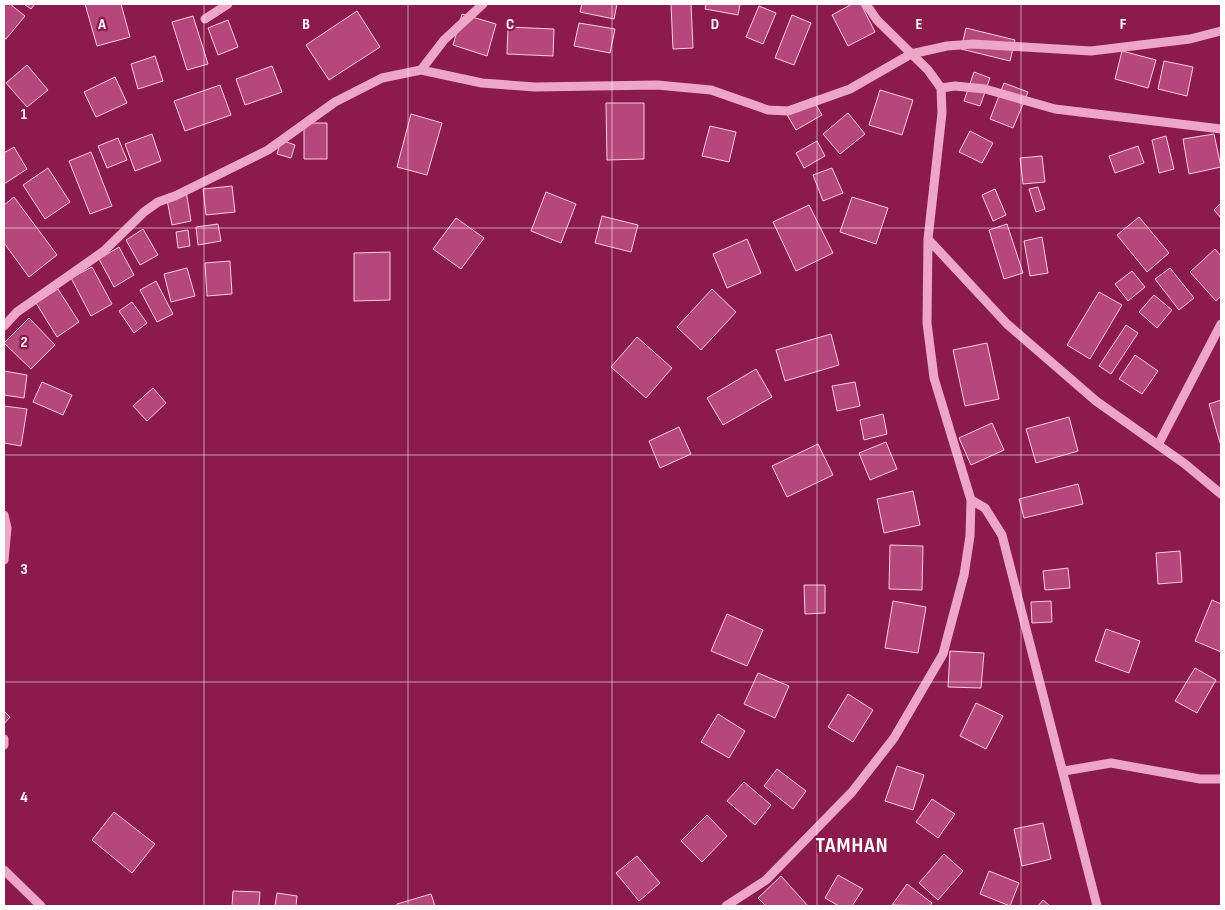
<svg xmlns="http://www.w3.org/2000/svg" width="1225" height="910" font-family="'Sofia Sans Condensed',sans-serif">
  <rect width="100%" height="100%" fill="#8c1b4d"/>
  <path fill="#b6477a" stroke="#facbe1" d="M4 4H10L25 16 6 39 4 38Z
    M24 4H35L31 9Z
    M85 4H121L130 37 97 46Z
    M582 4H617L614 19 580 12Z
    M671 4H691L693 48 673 49Z
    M706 4H740L738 15 705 9Z
    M852 4H861L875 32 848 46 832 15Z
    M759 6 776 13 763 44 746 37Z
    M357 11 380 47 329 80 306 45Z
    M462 14 496 24 487 56 453 45Z
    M792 15 811 23 794 65 775 58Z
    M193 16 208 64 187 70 172 22Z
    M228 20 238 47 218 55 208 28Z
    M579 23 615 29 610 53 574 46Z
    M508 27 554 29 553 56 507 54Z
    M966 28 1015 40 1010 61 961 49Z
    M1122 51 1156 60 1148 88 1115 79Z
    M155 56 163 81 138 89 131 64Z
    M1164 61 1193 67 1187 96 1158 89Z
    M27 65 48 90 27 107 6 83Z
    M272 66 282 92 245 105 236 79Z
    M974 72 990 78 980 106 964 101Z
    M115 77 127 103 96 117 84 92Z
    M1004 83 1028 92 1013 128 990 119Z
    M220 85 231 115 185 131 174 101Z
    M880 90 913 100 902 135 869 125Z
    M812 98 822 115 796 130 786 113Z
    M606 103H644V159L607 160Z
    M848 113 865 134 840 154 823 134Z
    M411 114 442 123 427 175 397 167Z
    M304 123H327V159H304Z
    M710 126 736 132 729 162 702 156Z
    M970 131 993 143 982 163 959 152Z
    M152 134 161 161 135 171 125 144Z
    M1214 134 1221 167 1189 174 1183 139Z
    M1166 136 1174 169 1159 173 1152 140Z
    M118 138 127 160 107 168 98 146Z
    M281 140 295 145 291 158 277 154Z
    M817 141 825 156 804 168 796 153Z
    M1138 146 1144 163 1115 173 1109 156Z
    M14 147 27 169 4 184V153Z
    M91 152 112 206 90 214 69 161Z
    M1042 156 1045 182 1023 184 1020 158Z
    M48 168 70 202 45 219 23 185Z
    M832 168 843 193 823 201 813 175Z
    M232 186 235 212 206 215 203 189Z
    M1038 187 1045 209 1036 212 1029 189Z
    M995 189 1006 215 993 221 982 195Z
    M186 191 191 221 172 225 166 195Z
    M546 192 576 204 561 243 531 231Z
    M14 197 57 255 29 277 4 243V205Z
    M852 197 888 208 876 244 840 232Z
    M1221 203V218L1214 210Z
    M809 205 833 253 796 271 773 222Z
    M602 216 638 225 631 252 595 243Z
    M1139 217 1169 253 1147 272 1117 235Z
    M456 218 484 238 461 269 433 249Z
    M218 224 221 241 198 245 196 227Z
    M1007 224 1023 273 1004 279 989 230Z
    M143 229 158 255 140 265 126 240Z
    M188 230 190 246 178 248 176 232Z
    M1042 237 1048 273 1030 276 1024 241Z
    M747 239 761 273 727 288 713 254Z
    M119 247 134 275 114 287 99 259Z
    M1215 249 1221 256V296L1216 301 1190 272Z
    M390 252V300L354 301V253Z
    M230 261 232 294 207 296 205 263Z
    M92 267 112 304 91 316 71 278Z
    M187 268 195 296 171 302 164 274Z
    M1170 268 1194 298 1179 310 1155 279Z
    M1132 271 1145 287 1128 301 1115 284Z
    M156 281 173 314 157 322 140 290Z
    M58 289 79 322 57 337 36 303Z
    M712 289 736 312 701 350 677 327Z
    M1099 292 1122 305 1090 359 1067 345Z
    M1154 295 1172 310 1157 328 1139 312Z
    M132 302 147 323 134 333 119 311Z
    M29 318 55 345 31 369 4 343Z
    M1126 325 1138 333 1111 374 1099 366Z
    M831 334 839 365 785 381 776 350Z
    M637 337 672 368 646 398 611 367Z
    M987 343 999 399 965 406 953 350Z
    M1135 355 1158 371 1142 394 1119 379Z
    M756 369 772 397 723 425 707 398Z
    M4 371 27 375 24 398 4 395Z
    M42 382 72 395 63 415 33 402Z
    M855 382 860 406 837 411 832 386Z
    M153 388 166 403 147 421 133 406Z
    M1221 400V442L1220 443 1209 404Z
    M4 406 27 409 21 446 4 443Z
    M883 414 887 434 864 440 860 420Z
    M1069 417 1078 451 1036 463 1026 429Z
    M992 423 1004 450 971 465 959 438Z
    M679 427 691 454 660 468 649 441Z
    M886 442 897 469 870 480 859 453Z
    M818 444 833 475 787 497 772 466Z
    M1078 484 1083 504 1024 518 1019 499Z
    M913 491 920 525 884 533 877 499Z
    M890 545 923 546 922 590 889 589Z
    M1180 551 1182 582 1158 584 1156 553Z
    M1068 568 1070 588 1045 590 1043 571Z
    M804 585H825V613L805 614Z
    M1212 600 1221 604V652L1195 641Z
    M893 601 926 607 918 653 885 648Z
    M1051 601 1052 622 1032 623 1031 602Z
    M727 614 763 630 747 666 711 651Z
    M1106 629 1140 641 1129 673 1095 661Z
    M950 651 984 653 981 688 948 687Z
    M1195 668 1216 680 1197 713 1175 701Z
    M758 673 789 686 775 718 744 704Z
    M848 694 873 710 853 742 828 727Z
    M976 703 1003 716 986 749 960 736Z
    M4 711 10 717 4 724Z
    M718 714 745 731 729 758 701 742Z
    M897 766 924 775 913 810 885 801Z
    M777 769 806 791 793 809 764 786Z
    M744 782 771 805 755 825 727 801Z
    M932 799 955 814 938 838 916 822Z
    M114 812 155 844 132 873 92 840Z
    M707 815 727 836 702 862 681 841Z
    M1043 823 1051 859 1022 866 1014 829Z
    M944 854 963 871 938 900 919 883Z
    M637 856 660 883 639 901 616 873Z
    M989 871 1019 883 1010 906 980 894Z
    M838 875 863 889 852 906H839L825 898Z
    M781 876 808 906H766L758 898Z
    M907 884 932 903 930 906 892 905Z
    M233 891 260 892 259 906H232Z
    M277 893 297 896 296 906H275Z
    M431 894 435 906H397V904Z
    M1043 900 1050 906H1038Z"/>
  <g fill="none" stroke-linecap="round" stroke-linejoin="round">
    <path stroke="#eda6c7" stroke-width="9" d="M205 19 228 4
      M421 70 444 40 483 4
      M941 88 955 86 985 89 1055 109 1221 129
      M928 239 1007 324 1096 401 1185 464 1221 494
      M4 326 17 312 104 251 144 212 158 202 175 196 268 150 335 102 382 78 421 70 482 83 535 87 657 85 711 90 768 110 788 111 850 89 911 54 947 46 973 44 1091 51 1190 39 1221 31
      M1158 445 1221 324
      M971 500 985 508 1002 535 1097 906
      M4 515 7 528 4 560
      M4 739V745
      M1064 771 1111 763 1200 779H1221
      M4 870 41 906
      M726 906 766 880 852 792 894 738 943 654 964 575 970 536 971 500 934 378 927 323 928 239 942 113 941 88 928 70 877 20 866 4"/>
  </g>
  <path fill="none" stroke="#fff" stroke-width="1" stroke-opacity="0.55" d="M204 4V906M408 4V906M612 4V906M817 4V906M1021 4V906M4 228H1221M4 455H1221M4 682H1221"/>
  <g text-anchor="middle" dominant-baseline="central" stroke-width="4.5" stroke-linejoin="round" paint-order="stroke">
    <g font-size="22" font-weight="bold" letter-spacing="1" fill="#fff" stroke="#8c1b4d">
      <text x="852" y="845">TAMHAN</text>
    </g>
  </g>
  <g font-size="16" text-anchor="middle" font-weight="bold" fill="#fff" stroke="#8c1b4d" stroke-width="4.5" stroke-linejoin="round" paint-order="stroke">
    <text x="102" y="29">A</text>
    <text x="306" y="29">B</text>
    <text x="510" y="29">C</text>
    <text x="715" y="29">D</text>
    <text x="919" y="29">E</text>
    <text x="1123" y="29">F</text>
    <text x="24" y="119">1</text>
    <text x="24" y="347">2</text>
    <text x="24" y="574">3</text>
    <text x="24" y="802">4</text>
  </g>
  <rect width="1225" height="910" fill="none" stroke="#ffffff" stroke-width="10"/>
</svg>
